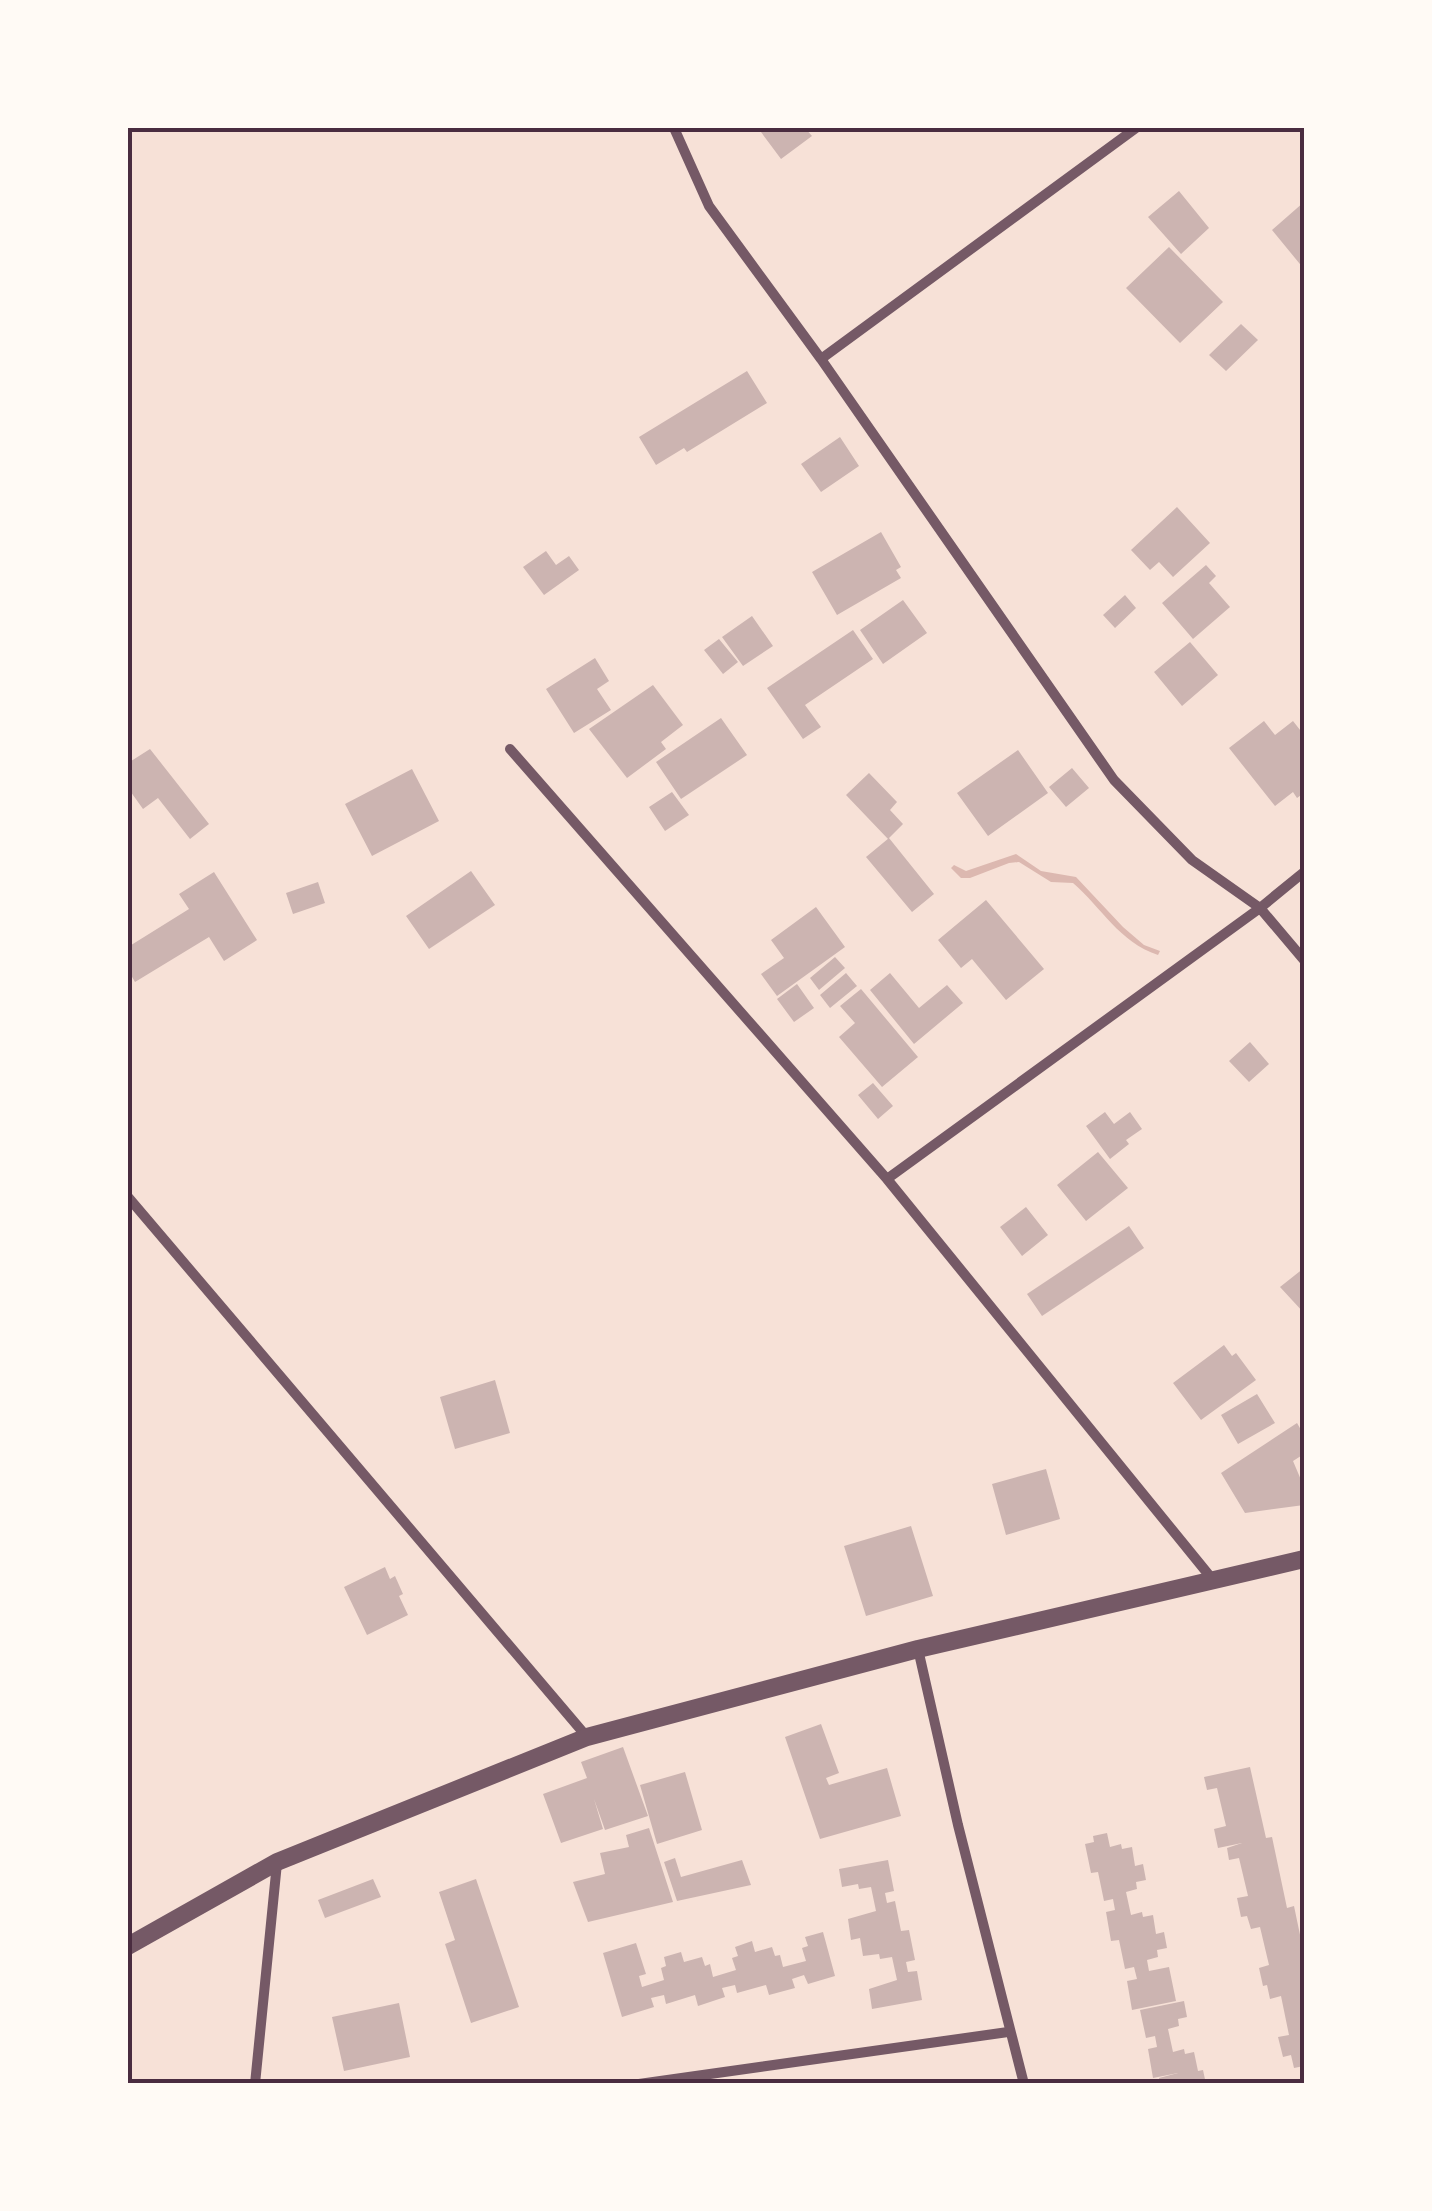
<svg xmlns="http://www.w3.org/2000/svg" width="1432" height="2211" font-family="'Noto Sans',sans-serif">
  <rect width="100%" height="100%" fill="#f7e1d7"/>
  <path fill="#dcb8b0" d="M1016 854 1041 871 1076 877 1123 927 1144 945 1160 951 1158 955C1119 942 1102 908 1073 883L1051 882 1019 862 1009 863 970 878H961L951 868 954 865 966 871Z"/>
  <path fill="#ccb4b1" d="M758 128H805L812 136 781 159Z
    M1179 191 1209 228 1181 254 1148 217Z
    M1304 202V269L1272 230Z
    M1169 247 1223 302 1180 343 1126 288Z
    M1241 324 1258 340 1226 371 1209 355Z
    M747 371 767 403 687 452 684 448 656 465 639 437Z
    M840 437 859 466 821 492 801 464Z
    M1177 507 1210 543 1173 577 1159 562 1150 570 1131 550Z
    M881 532 901 567 896 570 901 578 837 615 812 572Z
    M546 551 556 565 569 556 579 570 544 595 523 567Z
    M1206 565 1216 576 1209 583 1230 607 1193 639 1162 603Z
    M1125 595 1136 608 1115 628 1103 615Z
    M903 600 927 633 883 664 860 630Z
    M752 616 773 646 743 666 722 637Z
    M853 630 873 659 805 705 821 727 803 739 767 688Z
    M719 639 738 662 723 674 704 650Z
    M1190 642 1218 675 1182 706 1154 672Z
    M595 658 609 681 597 689 611 710 574 733 546 689Z
    M653 685 683 725 661 742 666 749 627 778 589 729Z
    M721 718 747 755 681 799 656 762Z
    M1264 721 1275 735 1293 721 1304 735V793L1297 798 1293 792 1275 806 1229 748Z
    M150 749 209 824 190 839 158 798 143 809 128 788V763Z
    M1018 750 1048 793 988 836 957 793Z
    M1072 768 1089 788 1066 807 1049 787Z
    M412 769 439 821 372 856 345 804Z
    M869 773 897 802 890 810 903 824 888 839 846 795Z
    M672 792 689 815 665 831 649 807Z
    M889 838 934 894 912 912 866 857Z
    M471 871 495 905 429 949 406 916Z
    M214 872 257 940 224 961 209 937 135 982 128 970V947L189 909 179 894Z
    M318 882 325 903 293 914 286 893Z
    M986 900 1044 969 1006 1000 972 959 961 968 938 940Z
    M816 907 845 947 777 996 761 974 784 958 771 940Z
    M835 957 845 968 819 990 810 978Z
    M846 973 857 986 830 1008 820 995Z
    M890 973 919 1008 947 985 963 1003 914 1044 870 990Z
    M797 984 814 1008 794 1022 777 999Z
    M861 989 918 1057 882 1087 839 1037 855 1023 840 1006Z
    M1250 1042 1269 1064 1249 1082 1229 1061Z
    M873 1083 893 1106 878 1119 858 1095Z
    M1105 1112 1114 1124 1130 1112 1142 1129 1126 1140 1129 1144 1110 1159 1086 1126Z
    M1098 1152 1128 1188 1086 1221 1057 1185Z
    M1026 1207 1048 1235 1022 1256 1000 1227Z
    M1129 1226 1144 1248 1042 1316 1027 1294Z
    M1304 1268V1313L1280 1287Z
    M1224 1345 1232 1356 1236 1353 1256 1380 1201 1420 1173 1383Z
    M495 1380 510 1433 455 1449 440 1397Z
    M1257 1394 1275 1423 1238 1444 1221 1415Z
    M1297 1423 1304 1435V1454L1293 1461 1304 1487V1505L1245 1513 1221 1473Z
    M1046 1469 1060 1519 1006 1535 992 1484Z
    M911 1526 933 1596 866 1616 844 1546Z
    M385 1567 390 1579 395 1576 403 1594 399 1596 408 1615 367 1635 344 1587Z
    M821 1724 839 1773 826 1778 829 1785 887 1768 901 1816 820 1839 785 1737Z
    M623 1747 648 1816 605 1830 594 1799 603 1829 561 1843 543 1794 587 1778 581 1762Z
    M1250 1767 1266 1838 1272 1837 1287 1908 1294 1906 1304 1954V2066L1294 2068 1291 2055 1283 2057 1278 2037 1289 2035 1281 1996 1270 1999 1267 1985 1263 1986 1259 1968 1269 1965 1260 1927 1251 1929 1247 1916 1241 1917 1237 1898 1248 1896 1239 1858 1229 1860 1227 1848 1242 1843 1218 1848 1214 1829 1226 1826 1217 1788 1207 1790 1204 1777Z
    M685 1772 702 1830 657 1844 640 1785Z
    M649 1828 673 1902 588 1922 573 1882 605 1874 600 1853 629 1847 626 1835Z
    M1107 1833 1110 1847 1121 1844 1122 1849 1132 1847 1135 1866 1143 1864 1146 1880 1136 1882 1137 1889 1126 1892 1131 1915 1142 1912 1143 1917 1153 1915 1156 1934 1164 1932 1167 1948 1157 1950 1158 1957 1147 1960 1149 1971 1169 1967 1176 2001 1132 2010 1127 1981 1137 1979 1134 1967 1125 1969 1119 1940 1111 1941 1106 1912 1115 1910 1113 1899 1104 1901 1098 1872 1091 1873 1085 1844 1094 1842 1093 1836Z
    M675 1858 681 1877 742 1860 751 1885 677 1901 664 1862Z
    M888 1860 894 1891 885 1893 887 1903 895 1901 901 1931 909 1930 915 1960 906 1962 908 1972 917 1971 922 2000 872 2009 869 1989 897 1980 892 1957 880 1959 879 1954 863 1956 860 1938 851 1940 848 1919 876 1911 871 1887 859 1889 858 1884 842 1887 839 1869Z
    M373 1879 381 1897 325 1918 318 1900Z
    M476 1879 519 2007 471 2023 445 1944 455 1940 439 1892Z
    M823 1932 835 1976 808 1984 804 1975 792 1979 795 1988 769 1995 766 1985 737 1993 735 1985 722 1988 725 1997 698 2006 695 1995 666 2004 664 1995 651 1998 654 2007 622 2017 603 1953 636 1943 646 1974 639 1976 642 1987 664 1980 661 1968 666 1966 664 1957 681 1952 684 1962 702 1957 705 1966 710 1964 713 1977 736 1970 732 1958 738 1956 735 1947 752 1941 755 1952 772 1947 775 1956 780 1955 783 1967 806 1961 802 1948 808 1946 805 1937Z
    M1184 2001 1187 2017 1178 2019 1179 2026 1168 2029 1173 2052 1184 2049 1185 2054 1194 2052 1198 2071 1203 2070 1206 2084H1160L1159 2078 1178 2073 1153 2078 1148 2049 1157 2047 1155 2036 1146 2038 1140 2010Z
    M399 2003 410 2057 344 2071 332 2017Z"/>
  <g fill="none" stroke-linecap="round" stroke-linejoin="round">
    <path stroke="#755966" stroke-width="10" d="M674 128 709 206 821 359 1114 780 1192 860 1260 908 1304 960
      M821 359 1136 128
      M510 749 887 1179 1213 1580
      M887 1179 1260 908 1304 872
      M128 1197 587 1737
      M918 1649 958 1825 1024 2084
      M255 2084 277 1863
      M639 2084 1008 2032"/>
    <path stroke="#755966" stroke-width="18" d="M128 1946 277 1862 587 1737 918 1649 1304 1559"/>
  </g>
  <rect width="1432" height="2211" fill="none" stroke="#fffaf5" stroke-width="260"/>
  <rect x="130" y="130" width="1172" height="1951" fill="none" stroke="#4a2c40" stroke-width="4"/>
</svg>
